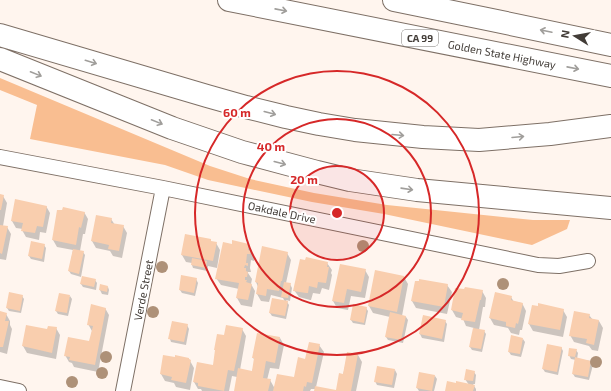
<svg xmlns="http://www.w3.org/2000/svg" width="611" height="391" font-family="'Exo 2',sans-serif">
  <rect width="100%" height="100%" fill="#fff5ee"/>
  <path fill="#f9be91" d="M0 78 210 166 250 179 314 193 387 205 533 220H570L567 229 532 245 384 214 312 202 208 180 165 165 30 139 37 105 0 90Z"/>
  <path fill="#0003" d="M0 195 3 196 7 203 3 226 7 227 11 234 6 260 0 259Z
    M46 206 50 213 46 233 40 232 39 240 26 237 22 230 23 229 16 228 12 221Z
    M84 212 88 219 85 234H83L80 251 83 252 85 255 81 277 71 274 69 271 73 250 57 247 53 240Z
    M111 219 115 225 123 226 127 233 122 258 113 256 110 251 96 248 92 241Z
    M210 240 212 243H216L220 250 217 268 208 266 207 271 193 268 192 265V263L186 262 182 255Z
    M44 245 46 248 44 262 31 259 29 256Z
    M233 245H248L252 252V254L254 259V261L251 260 250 268 251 272H248V273L252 279 251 284 255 291 252 307 241 305 237 298 239 289 221 285 216 278Z
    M287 253 291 260 286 283 290 284 292 288 290 301 286 300 289 305 286 319 272 316 270 313 285 302 283 298 271 295 269 302 261 301 257 294 258 287 256 282Z
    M306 261 327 263 332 270 331 273 332 275 329 290 322 288 320 294 313 293 311 300H310L299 297 294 290Z
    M365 270 369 277 365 298 351 296 348 310 337 308 333 301Z
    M376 271 404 277 408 284 402 316 406 317 408 320 403 343 388 340 386 337 390 317 373 313 369 306Z
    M196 279 198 283 195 296 182 293 180 290Z
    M95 280 97 283 96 290 83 287 81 284Z
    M447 285 452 292 447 314 416 308 412 301Z
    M108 287 109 290 108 295 102 294 100 290Z
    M482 291 486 298 485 307H483L479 330 484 331 486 334 482 352 472 350 470 347 474 328 466 326 463 319 456 317 452 310Z
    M22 296 24 299 21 313 9 311 7 308Z
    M70 296 72 299 68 316 58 314 56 311Z
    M511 297 514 302 522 303 526 311 522 330H520L519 335 511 333 508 328 494 325 490 318Z
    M105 308 109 315 98 372 74 367 72 363 69 362 65 355 90 342 92 331 88 324Z
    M366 308 368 311 365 325 353 323 351 320Z
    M563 310 567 317 563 337 533 331 529 324Z
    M0 312 6 314 10 321V325L12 329 7 354 0 352Z
    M589 315 593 320 599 321 603 328 598 351 592 350 589 346 574 342 570 335Z
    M423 317 445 321 447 324 444 342 422 338 420 334Z
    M187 325 189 329 186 345 171 342 170 339Z
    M27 326 48 330 56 328 60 335 56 359 27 353 23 346Z
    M242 329 246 336 240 370 252 372 255 360 253 358 280 338 284 345 279 369 270 368 267 380H270L275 389 295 378 306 360 319 345 324 352 316 387 336 391H315V389H311L310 391H235L237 377 232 376 229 391H202L201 389H198L194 382 213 366 225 336Z
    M523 339 525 342 521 357 511 355 509 352Z
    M561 347 563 351 558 375 545 372 543 369Z
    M576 350 578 353 577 359 591 361 593 365 589 380 575 377 573 374 576 360 571 359 569 355Z
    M348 353 358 355 362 362 356 391H336L343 375Z
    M189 359 194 368 190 390 176 387 174 383 165 381 161 374Z
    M395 370 397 374 394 388 377 385 375 381Z
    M474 372 476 375 475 384H473L476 389V391H446L469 385 465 379Z
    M435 376 437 379 434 391H419L417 388Z"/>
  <path fill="#f9ceae" d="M0 194 4 195 1 210H0Z
    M15 199 47 206 43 227 37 226 35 233 21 231 23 223 11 221Z
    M63 207 85 212 81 228 79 227 76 245 52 240 57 210H62Z
    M96 215 112 218 111 223 124 225 119 251 108 249 109 245 91 241Z
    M0 225 8 226 2 254 0 253Z
    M185 234 211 239V241L217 242 213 261 181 255Z
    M232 240 249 244 248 250 251 251 250 254H247L246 263H248V266L245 265 244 268H246V271L248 272 247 277H245V280H247L246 282 252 284 248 300 236 298 239 283 215 279 223 242 232 244Z
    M31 241 45 244 42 259 28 256Z
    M262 246 288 252 282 281H281L279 291 267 289 266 296 256 294 258 283 255 282Z
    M73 249 84 251 79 274 68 271Z
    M306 257 328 262 327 267H329L326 283 318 282 317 288 309 286 308 293H306L293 291 300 259 305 260Z
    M192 258 207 261 206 268 191 265Z
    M340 264 366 269 361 292 347 289 344 303 332 301Z
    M375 270 404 276 397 312 368 306Z
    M181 275 197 278 194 293 179 290Z
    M82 276 96 279 94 287 80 284Z
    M419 279 448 284 444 307 411 301 415 281H419Z
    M284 282 291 283 288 298 281 297Z
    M100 284 108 286 107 292 99 290Z
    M465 287 483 290 481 300H480L475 322 461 320 463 313 451 310 455 288 464 289Z
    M9 292 23 295 20 311 6 308Z
    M495 292 512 296 511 300 523 303 518 324 516 323 515 328 506 326V322L489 318Z
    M59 293 70 295 67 313 55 311Z
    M272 298 288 301 285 316 269 313Z
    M538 303 564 309 560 330 528 324 532 305 538 306Z
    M91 304 106 308 95 365 69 360 70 357 64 356 68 337 89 341 93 326 87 325Z
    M353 304 367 307 364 323 350 320Z
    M0 311 7 313 5 321H9L3 347H0Z
    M574 311 590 314 589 318 599 320 594 345 586 343 587 339 569 336Z
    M390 312 406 316 401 340 385 337Z
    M423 315 446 320 442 339 419 334Z
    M172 321 188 324 184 342 168 339Z
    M26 325 47 329 48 326 57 327 52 353 22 346Z
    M226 325 243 328 234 371 228 370 224 391 198 386V383L193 382 197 362 213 365 215 350H214L217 334 224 335Z
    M473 328 485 330 481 349 469 347Z
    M257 333 280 337 275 363 266 361 263 378 271 379 268 391H234L238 368 252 371 254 358H252Z
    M511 335 523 338 520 354 508 352Z
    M309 342 320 344 312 383 307 382 306 387 304 386 303 391H273L277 374 294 377 298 357 305 359Z
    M547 344 562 347 557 372 542 369Z
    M569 348 577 349 575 357 568 356Z
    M347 352 358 354 351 391H314L315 386 336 390 339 373 343 374Z
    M163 355 175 357V355L189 358V359L191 360 186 383 171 380 172 377 160 374Z
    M575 357 591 361 588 377 572 374Z
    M377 366 395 369 392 385 374 382Z
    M466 369 475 371 473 381 464 380Z
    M419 372 435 375 432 391 416 388Z
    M447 381 456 383V381L475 385 473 391H445Z"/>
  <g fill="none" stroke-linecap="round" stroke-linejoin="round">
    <defs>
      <path id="street" d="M0 157 163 188 538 265 559 266 588 261
        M0 387 19 391
        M123 391 163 188"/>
      <path id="highway" d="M229 0 611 76
        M394 0 487 19 611 45
        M0 35 207 96 246 107 286 117 319 124 355 130 423 137 479 140 550 134 611 126
        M0 59 172 128 242 152 317 172 350 180 417 190 611 208"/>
    </defs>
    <use href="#street" stroke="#7e7066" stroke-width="16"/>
    <use href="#highway" stroke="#7e7066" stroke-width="24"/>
    <use href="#street" stroke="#fff" stroke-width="14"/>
    <use href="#highway" stroke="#fff" stroke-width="22"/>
  </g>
  <g fill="#ae9178">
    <circle cx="363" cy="246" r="6"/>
    <circle cx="162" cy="267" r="6"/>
    <circle cx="503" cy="284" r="6"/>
    <circle cx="153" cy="312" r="6"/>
    <circle cx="106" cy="357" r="6"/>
    <circle cx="596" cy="362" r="6"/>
    <circle cx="102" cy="373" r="6"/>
    <circle cx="72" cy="382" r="6"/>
  </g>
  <defs><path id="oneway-shaft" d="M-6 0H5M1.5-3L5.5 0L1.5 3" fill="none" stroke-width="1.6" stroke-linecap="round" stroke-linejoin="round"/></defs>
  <g stroke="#a09e9b">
    <use href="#oneway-shaft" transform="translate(281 10) rotate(11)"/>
    <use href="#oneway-shaft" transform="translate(546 31) rotate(-168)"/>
    <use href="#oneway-shaft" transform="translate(91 62) rotate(17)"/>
    <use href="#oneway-shaft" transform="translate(573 68) rotate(11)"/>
    <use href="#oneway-shaft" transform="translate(36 74) rotate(22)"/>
    <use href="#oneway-shaft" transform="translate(270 113) rotate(15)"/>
    <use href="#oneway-shaft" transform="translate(157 122) rotate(22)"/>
    <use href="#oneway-shaft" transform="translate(398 135) rotate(5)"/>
    <use href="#oneway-shaft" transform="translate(518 137) rotate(-5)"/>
    <use href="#oneway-shaft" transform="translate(280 163) rotate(15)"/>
    <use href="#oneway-shaft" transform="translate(407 189) rotate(8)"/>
  </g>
  <circle cx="337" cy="213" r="47" fill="#d62828" fill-opacity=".12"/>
  <g fill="none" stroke="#d62828" stroke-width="2">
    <circle cx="337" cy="213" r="47"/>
    <circle cx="337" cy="213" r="94"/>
    <circle cx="337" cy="213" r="142"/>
  </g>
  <g text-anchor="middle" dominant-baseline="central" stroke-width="4" stroke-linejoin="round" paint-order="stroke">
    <rect fill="#fff" stroke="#7b7673" stroke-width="1" x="402" y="30" width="36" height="16" rx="3"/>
    <g font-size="10" font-weight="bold" fill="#423c37">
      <text x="420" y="38">CA 99</text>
    </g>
    <g font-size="11" fill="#423c37" stroke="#fff">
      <text transform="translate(502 54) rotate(11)">Golden State Highway</text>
      <text transform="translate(282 212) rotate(12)">Oakdale Drive</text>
      <text transform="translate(143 290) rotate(-79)">Verde Street</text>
    </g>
  </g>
  <circle cx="337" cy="213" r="6" fill="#d62828" stroke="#fff" stroke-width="2"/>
  <g font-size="12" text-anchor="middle" font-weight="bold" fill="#d62828" stroke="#fff" stroke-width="4" stroke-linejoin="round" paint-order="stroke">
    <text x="237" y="117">60 m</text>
    <text x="271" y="151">40 m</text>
    <text x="304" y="184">20 m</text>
  </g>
  <g transform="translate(575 36) rotate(281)" stroke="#ffffff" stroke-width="3" paint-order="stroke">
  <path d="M0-3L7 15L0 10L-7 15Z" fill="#423c37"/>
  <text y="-6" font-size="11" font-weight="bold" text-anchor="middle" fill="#423c37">N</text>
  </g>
</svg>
